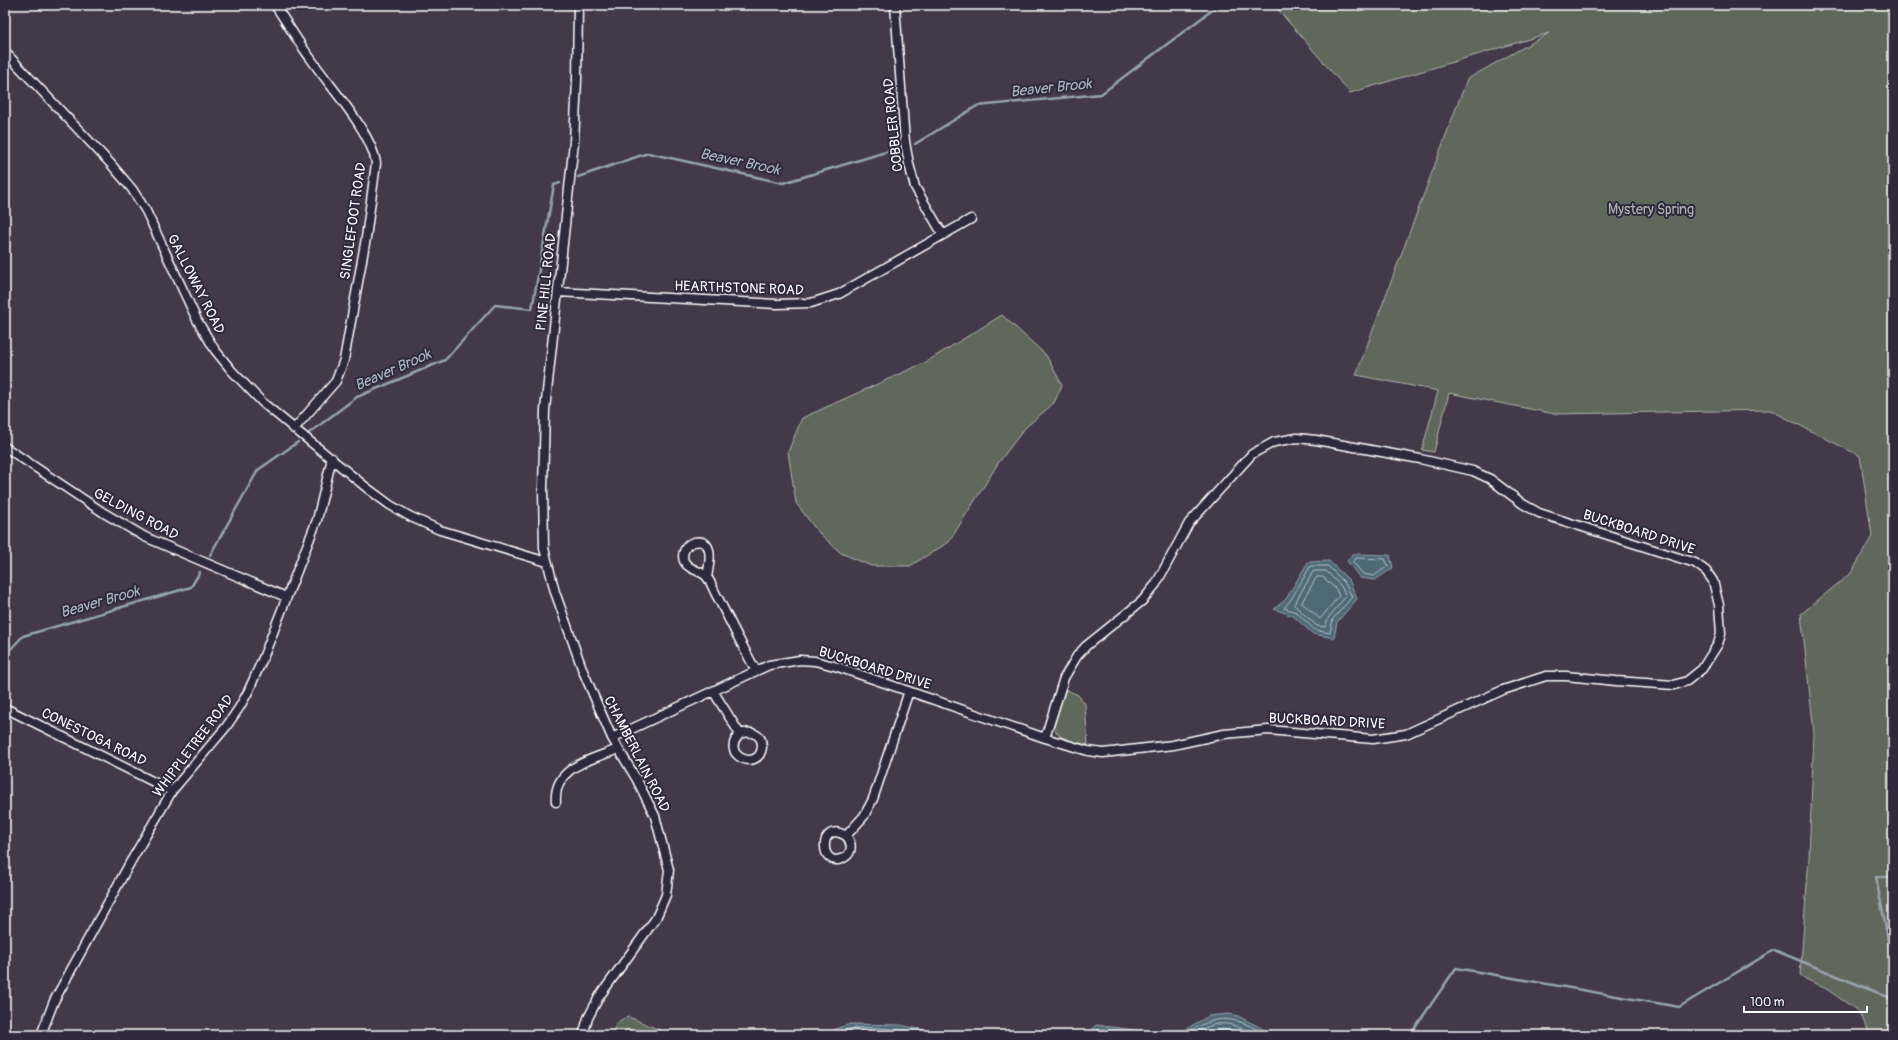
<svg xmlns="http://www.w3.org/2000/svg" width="1898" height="1040" font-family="Pangolin,sans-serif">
  <rect width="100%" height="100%" fill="#433949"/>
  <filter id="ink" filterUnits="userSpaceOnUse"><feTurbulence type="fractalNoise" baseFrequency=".025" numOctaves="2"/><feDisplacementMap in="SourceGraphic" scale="8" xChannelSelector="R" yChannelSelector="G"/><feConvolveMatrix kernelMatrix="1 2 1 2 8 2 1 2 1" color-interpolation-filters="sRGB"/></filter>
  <g filter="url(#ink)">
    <path fill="#61685b" stroke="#b0b4ad" d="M1274 5H1893V1035H1871L1858 1011 1828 990 1800 976 1809 857 1814 733 1801 614 1852 572 1872 536 1860 456 1770 410 1555 414 1449 393 1434 452 1422 450 1438 391 1356 375 1467 79 1549 33 1350 93Z
      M1002 315 1046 355 1062 385 1054 403 1025 428 999 462 949 542 910 566H871L841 553 817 531 796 503 788 452 802 418 926 362Z
      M1065 689 1078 695 1085 704 1088 745C1077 742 1057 740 1054 727Z
      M629 1017 660 1030 664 1035H613C614 1024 619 1019 629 1017Z"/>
    <path fill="#506977" stroke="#96a5ad" d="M1353 554 1390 555 1393 568 1375 580 1360 578 1347 561Z
      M1329 561 1349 580 1357 599 1337 622 1334 638 1313 634 1293 616 1274 609 1286 599 1308 562Z
      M1228 1014 1238 1016 1275 1035H1051C1062 1028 1078 1039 1089 1032 1092 1031 1094 1027 1096 1025L1165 1034 1179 1033 1209 1016Z
      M851 1024 900 1025 949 1035H829L837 1028Z"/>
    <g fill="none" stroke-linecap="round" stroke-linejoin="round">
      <path stroke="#b9c3c9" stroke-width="1" d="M1356 558 1385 559 1388 566 1374 576 1363 574 1353 562Z
        M1311 566H1328L1345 583 1352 597 1333 619 1330 633 1315 630 1296 612 1284 608 1290 601Z
        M1314 571H1326L1341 586 1346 596 1329 617 1325 627 1317 626 1294 605Z
        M1317 577H1323L1336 589 1339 596 1320 619 1302 603Z
        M835 1035C851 1020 907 1031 929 1035
        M845 1035 852 1033 903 1035
        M1092 1035 1099 1029 1144 1035
        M1184 1035C1219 1012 1233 1016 1268 1035
        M1193 1035C1219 1017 1230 1023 1257 1035
        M1204 1035C1218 1028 1228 1028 1243 1035"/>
      <path stroke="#96a5ad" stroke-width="2.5" d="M915 144 977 106 1101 94 1219 5
        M578 177 648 153 783 183 896 149
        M309 433 357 397 445 360 495 305 532 309 554 185 560 183
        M210 555 258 470 298 442
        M5 655 23 636 191 587 200 572
        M1893 877H1876L1893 965
        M1410 1035 1456 968 1679 1007 1774 950 1893 999"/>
      <defs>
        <path id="street" d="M275 5C287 23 298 42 311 59 330 87 371 131 376 163L366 238 344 360 336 381 294 429
          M578 5 577 80 574 142 545 410 543 489 544 548 555 592 583 671 612 738 637 780 655 816 669 870 666 895 656 918 599 997 588 1018 583 1035
          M895 5 905 142 909 164 915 187 943 235
          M5 52 110 163 132 189 146 211 197 320 215 350 232 371 263 403 367 488 390 505 411 517 440 530 547 562
          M558 292 777 304 811 303 839 294 971 219
          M5 447 104 513 145 537 286 597
          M707 577C709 566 716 537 694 542 686 544 681 553 684 561 688 570 700 570 706 576 711 581 714 592 718 598 730 622 743 647 756 671
          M713 691 740 734C718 755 759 773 762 747 763 734 750 730 740 734
          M5 708 172 791
          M612 738 769 665 800 660 815 661 838 667 1045 738 1064 678 1077 656 1086 646 1142 601 1156 584 1189 523 1201 510 1252 454 1274 442 1297 438 1316 440 1420 459 1473 471 1490 479 1523 504 1539 513 1695 563 1706 571 1713 581 1719 605 1721 634 1718 644 1702 669 1687 681 1674 685 1616 681 1566 676H1546L1503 690 1406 734 1373 739 1268 730 1224 734 1173 745 1103 753 1088 751 1045 738
          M556 802C553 766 592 760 618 749
          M846 836C852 842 853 852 845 857 819 873 817 818 846 836L864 816 873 799 909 691
          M41 1035 54 1001 131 861 172 791 226 727 239 708 248 692 263 658 317 520 332 458"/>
      </defs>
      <use href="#street" stroke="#fff" stroke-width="11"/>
      <use href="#street" stroke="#2f2a3d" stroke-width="8"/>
    </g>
  </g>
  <g text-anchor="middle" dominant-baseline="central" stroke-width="4" stroke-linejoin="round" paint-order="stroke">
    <g font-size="14" fill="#fff" stroke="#2f2a3d">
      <text transform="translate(893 125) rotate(-96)">COBBLER ROAD</text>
      <text transform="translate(353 221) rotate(-82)">SINGLEFOOT ROAD</text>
      <text transform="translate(546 282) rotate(-84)">PINE HILL ROAD</text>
      <text transform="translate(196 284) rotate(63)">GALLOWAY ROAD</text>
      <text transform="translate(739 288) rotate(2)">HEARTHSTONE ROAD</text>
      <text transform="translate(136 514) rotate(28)">GELDING ROAD</text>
      <text transform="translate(1639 532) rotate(18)">BUCKBOARD DRIVE</text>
      <text transform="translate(875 668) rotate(17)">BUCKBOARD DRIVE</text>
      <text transform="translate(1327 721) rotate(3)">BUCKBOARD DRIVE</text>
      <text transform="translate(94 737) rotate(26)">CONESTOGA ROAD</text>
      <text transform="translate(193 746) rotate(-53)">WHIPPLETREE ROAD</text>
      <text transform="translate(637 754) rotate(63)">CHAMBERLAIN ROAD</text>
    </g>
    <g font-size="14" fill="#b0b4ad" stroke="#2f2a3d">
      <text x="1651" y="209">Mystery Spring</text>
    </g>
    <g font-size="15" font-style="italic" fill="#a8b4bb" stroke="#2f2a3d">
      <text transform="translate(1051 88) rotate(-6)">Beaver Brook</text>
      <text transform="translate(740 162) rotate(12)">Beaver Brook</text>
      <text transform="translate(393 370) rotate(-24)">Beaver Brook</text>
      <text transform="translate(100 602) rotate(-16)">Beaver Brook</text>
    </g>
  </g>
  <rect width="1898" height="1040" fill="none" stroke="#2f2a3d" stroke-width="20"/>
  <rect x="10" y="10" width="1878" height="1020" fill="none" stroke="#fff" stroke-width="1.5" filter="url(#ink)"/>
  <path d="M1744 1006v6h123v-6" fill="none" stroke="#ffffff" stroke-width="2"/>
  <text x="1750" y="1006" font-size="12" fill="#ffffff" stroke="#2f2a3d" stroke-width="3" paint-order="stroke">100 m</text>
</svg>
